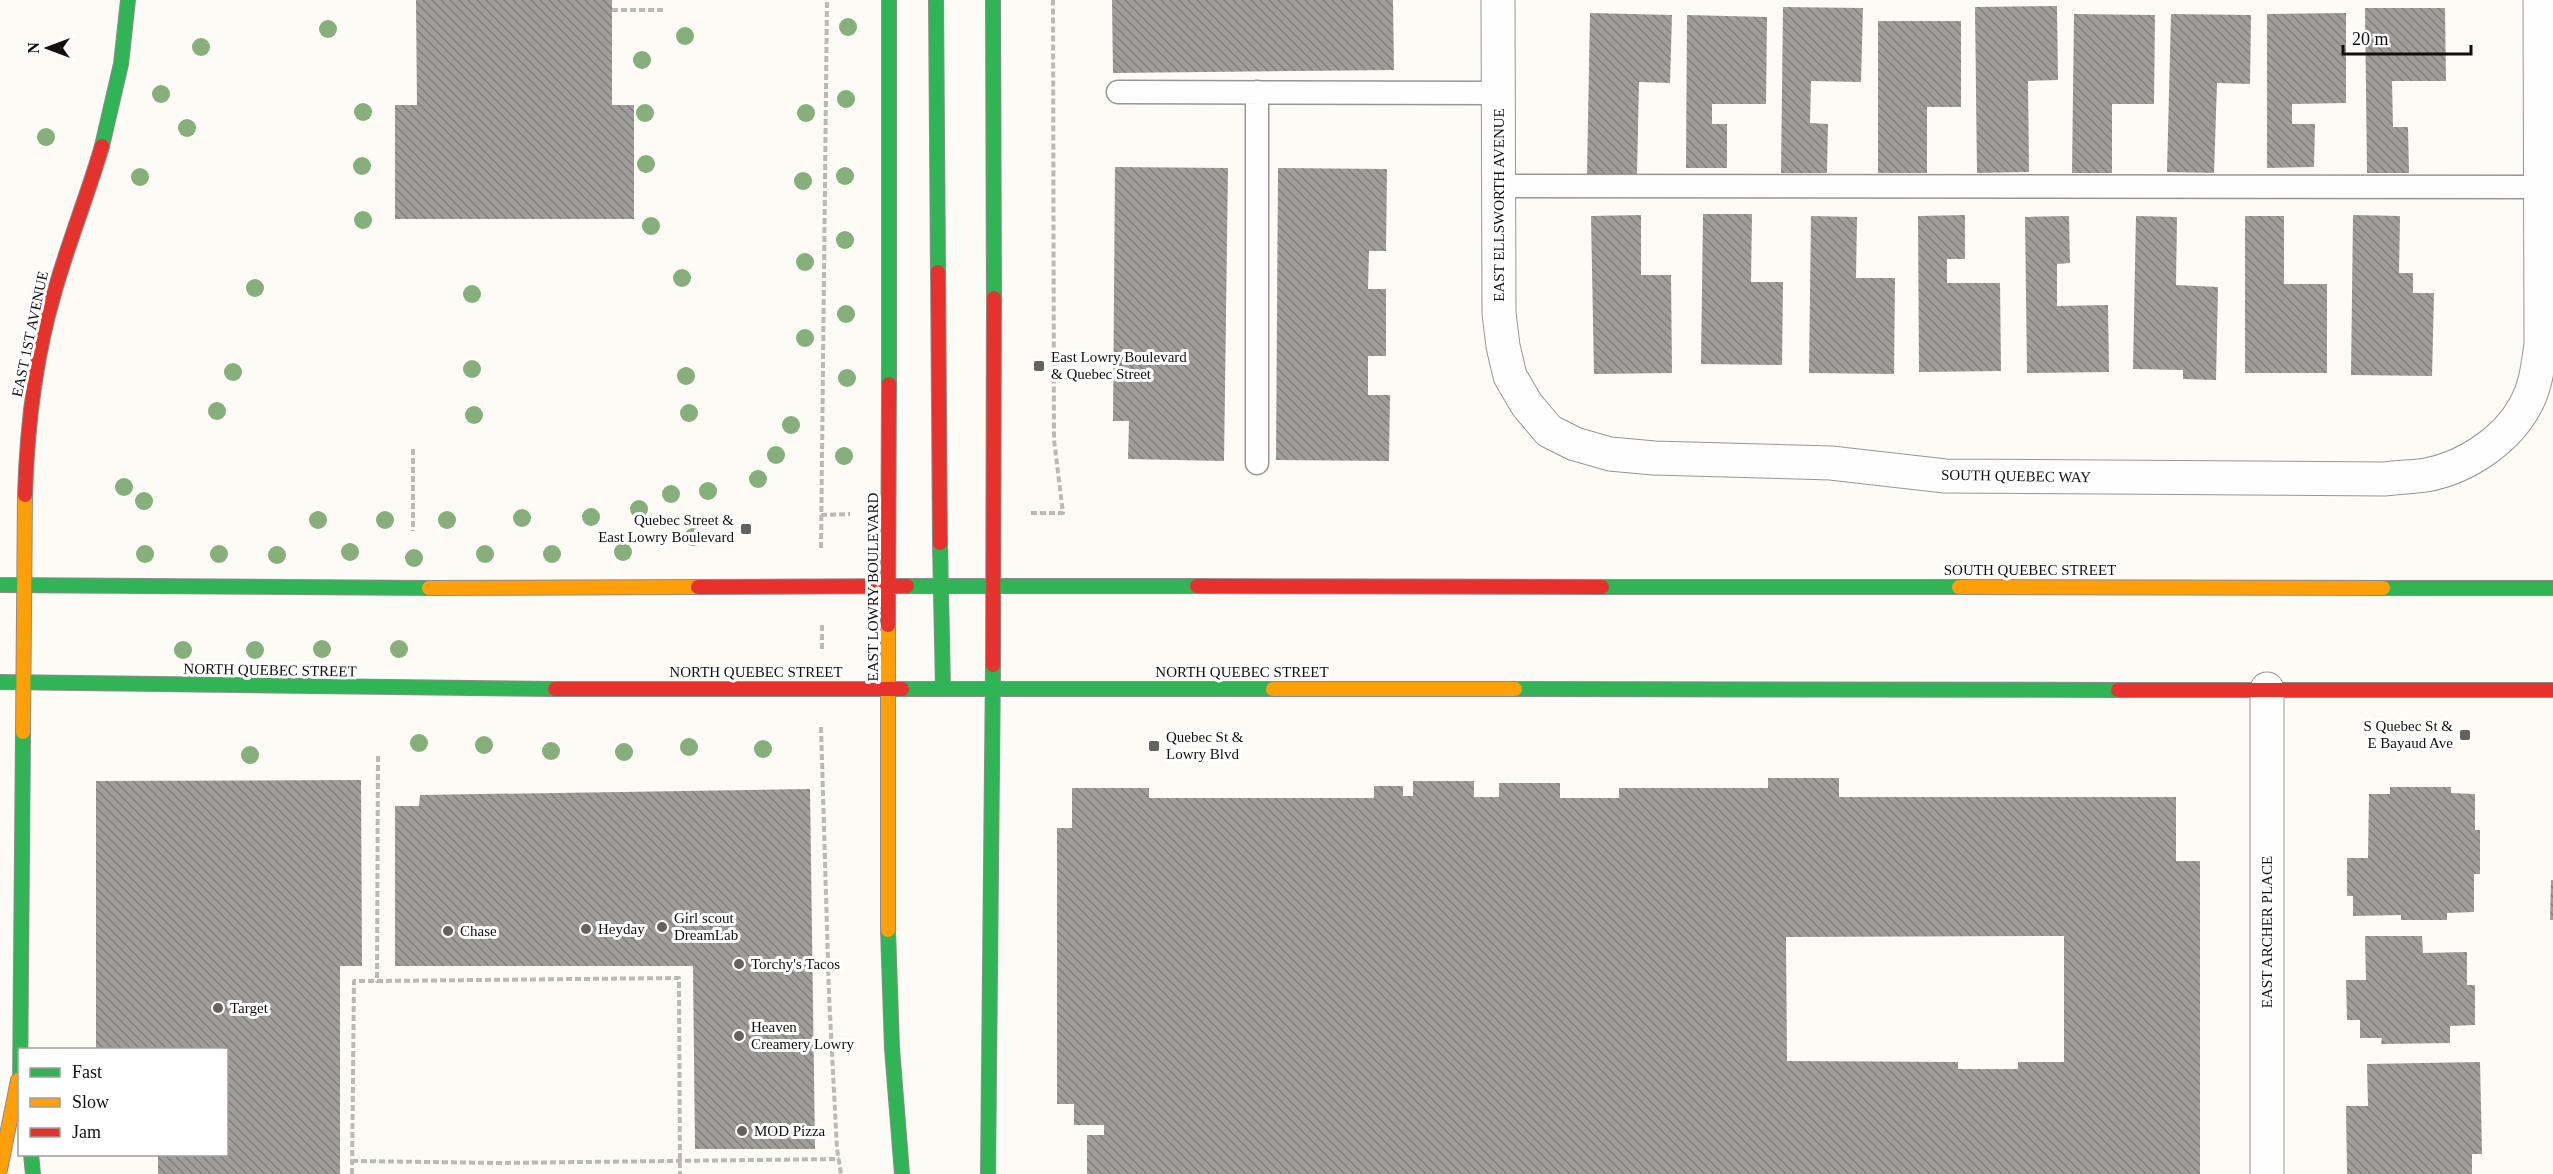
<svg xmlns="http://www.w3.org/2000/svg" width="2553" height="1174" font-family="Georgia,serif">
  <defs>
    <pattern id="building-back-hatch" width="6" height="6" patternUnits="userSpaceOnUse" patternTransform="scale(1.5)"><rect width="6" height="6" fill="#a09e9b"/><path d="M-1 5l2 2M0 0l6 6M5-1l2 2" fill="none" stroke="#817f7d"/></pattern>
  </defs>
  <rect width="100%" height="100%" fill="#fcfbf6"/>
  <path fill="url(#building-back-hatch)" fill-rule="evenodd" d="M416 0H612V105H634V219H395V105H417Z
    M1112 0H1393L1394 70 1113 73Z
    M2057 6 2058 80 2028 81 2029 172 1977 173 1975 7Z
    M1783 7 1863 8 1861 82 1811 81 1810 123 1828 124 1827 173H1781Z
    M2365 8H2445L2446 81H2392L2393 127H2408L2409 173H2367Z
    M1590 13 1672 15 1670 83 1639 82 1637 175 1587 174Z
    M2346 13V103L2292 104V124H2315L2314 167 2267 168V14Z
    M2074 14 2155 15 2154 104H2112V173H2072Z
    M2171 14 2251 15 2250 84 2217 83 2214 173 2167 172Z
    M1687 15 1767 17 1766 104H1712V124H1727V168H1686Z
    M1878 21H1961V107H1927V173H1878Z
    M1115 167 1228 168 1224 461 1128 459 1129 421H1113Z
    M1278 168 1387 169 1386 251H1369L1368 289H1386V356H1368V395H1390L1389 461 1276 460Z
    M1703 214H1752L1751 282H1783L1782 365 1701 364Z
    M1641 215V275H1671L1672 373 1594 374 1591 216Z
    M1965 215V259H1947V283H2000L2001 371 1919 372 1918 216Z
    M2353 215 2400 216 2399 273H2413V293H2434L2432 376 2351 375Z
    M1811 216 1857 217 1856 278H1895L1894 374 1809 373Z
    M2069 216 2070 263 2057 264V306L2108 305 2109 372 2027 373 2025 217Z
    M2136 216 2177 217 2176 285 2218 287 2216 380 2183 379V370L2133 369Z
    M2245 216H2284V284H2327V373H2245Z
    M1768 778H1839V797H2176V861H2200V1174H1087V1135H1104V1125H1074V1104H1057V828H1072V788H1149V798H1374V786H1403V796H1413V781H1474V797H1499V783H1560V798H1619V788H1768ZM2064 936V1062H2018V1069H1958V1062L1787 1061 1786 937Z
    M361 780 362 966H340V1174H158V1154H226V1050H96V781Z
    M2390 787H2451V793L2475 794V830H2480V874H2474V912L2447 913V920H2401V915L2353 916V896H2347V858H2368L2369 794H2390Z
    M810 789 815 1149H695L693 966H395V806H419L420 795Z
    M2551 880H2553V920H2550Z
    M2365 936H2422L2423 953 2467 952V985H2475V1025L2450 1026V1043L2381 1044 2382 1038H2360V1020H2347L2346 980H2366Z
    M2480 1062 2482 1154H2472V1174H2347L2346 1106H2368L2367 1064Z"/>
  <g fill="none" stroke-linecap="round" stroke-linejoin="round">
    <defs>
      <path id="lane" d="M1118 92 1498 93
        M1257 92V463
        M1499 186 2540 187"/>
      <path id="street" d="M1498 0 1499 313 1503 346 1510 376 1527 405 1549 431 1575 444 1610 454 1654 458 1831 463 1945 476 2385 479C2399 477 2413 477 2426 475 2465 468 2506 441 2525 406 2536 387 2538 365 2541 344L2540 0
        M2267 689V1174"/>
      <path id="fast" d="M936 0 938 272
        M993 0 994 298
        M102 146 121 64 128 0
        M889 384V0
        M940 543 943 689
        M0 585 429 588
        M907 586H1197
        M1602 587H1959
        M2383 588H2553
        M0 682 555 689
        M902 689H1273
        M1515 689 2118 690
        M888 930 892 1048 902 1174
        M20 1087 23 732
        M31 1154 33 1174
        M988 1174 993 665"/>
      <path id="slow" d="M1959 587 2383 588
        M429 588 698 587
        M1273 689H1515
        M23 732 25 495
        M888 930V625
        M0 1170 18 1080"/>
      <path id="jam" d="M938 272 940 543
        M25 495C27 426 35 357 55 290 69 241 88 194 102 146
        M1197 586 1602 587
        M698 587 907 586
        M888 625 889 384
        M993 665 994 298
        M555 689H902
        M2118 690H2553"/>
    </defs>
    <use href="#lane" stroke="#969694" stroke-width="25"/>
    <use href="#street" stroke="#969694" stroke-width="35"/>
    <use href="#fast" stroke="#8d8c8a" stroke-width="16"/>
    <use href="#slow" stroke="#8d8c8a" stroke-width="16"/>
    <use href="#jam" stroke="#8d8c8a" stroke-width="16"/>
    <path stroke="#b9b9b8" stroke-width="4" stroke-dasharray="6 3" stroke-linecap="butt" d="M612 10H665
      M413 449V531
      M1031 513H1063L1054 440 1053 0
      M821 515 850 514
      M821 548 827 0
      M822 625V650
      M821 727 829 995 837 1149 841 1174
      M378 756 377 981 679 978 680 1174
      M352 1161 499 1163 839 1159
      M352 1174 354 981H377"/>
    <use href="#lane" stroke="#fffefe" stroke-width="22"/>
    <use href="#street" stroke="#fffefe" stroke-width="33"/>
    <use href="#fast" stroke="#30b455" stroke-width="14"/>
    <use href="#slow" stroke="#ff9f0a" stroke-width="14"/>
    <use href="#jam" stroke="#e5322d" stroke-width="14"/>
  </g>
  <g fill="#86af7c">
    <circle cx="848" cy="27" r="9"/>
    <circle cx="328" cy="29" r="9"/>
    <circle cx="685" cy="36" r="9"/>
    <circle cx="201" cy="47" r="9"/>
    <circle cx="642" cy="60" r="9"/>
    <circle cx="161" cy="94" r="9"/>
    <circle cx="846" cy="99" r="9"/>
    <circle cx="363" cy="112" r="9"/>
    <circle cx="645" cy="113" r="9"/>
    <circle cx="806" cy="113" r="9"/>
    <circle cx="187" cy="128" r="9"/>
    <circle cx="46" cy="137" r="9"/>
    <circle cx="646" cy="164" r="9"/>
    <circle cx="362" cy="166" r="9"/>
    <circle cx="845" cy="176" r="9"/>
    <circle cx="140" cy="177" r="9"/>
    <circle cx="803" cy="181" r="9"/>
    <circle cx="363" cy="220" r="9"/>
    <circle cx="651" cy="226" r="9"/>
    <circle cx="845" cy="240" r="9"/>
    <circle cx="805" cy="262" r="9"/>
    <circle cx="682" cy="278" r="9"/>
    <circle cx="255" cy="288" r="9"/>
    <circle cx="472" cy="294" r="9"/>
    <circle cx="846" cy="314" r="9"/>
    <circle cx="805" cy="338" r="9"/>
    <circle cx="472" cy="369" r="9"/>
    <circle cx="233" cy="372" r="9"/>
    <circle cx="686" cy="376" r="9"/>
    <circle cx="847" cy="378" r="9"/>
    <circle cx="217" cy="411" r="9"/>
    <circle cx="689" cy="413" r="9"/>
    <circle cx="474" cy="415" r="9"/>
    <circle cx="791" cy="425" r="9"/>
    <circle cx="776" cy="455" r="9"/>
    <circle cx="844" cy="456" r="9"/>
    <circle cx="758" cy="479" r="9"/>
    <circle cx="124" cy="487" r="9"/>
    <circle cx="708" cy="491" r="9"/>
    <circle cx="671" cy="494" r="9"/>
    <circle cx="144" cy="501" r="9"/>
    <circle cx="639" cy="509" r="9"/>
    <circle cx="591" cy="517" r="9"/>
    <circle cx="522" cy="518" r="9"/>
    <circle cx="318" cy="520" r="9"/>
    <circle cx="385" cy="520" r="9"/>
    <circle cx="447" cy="520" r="9"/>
    <circle cx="693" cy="537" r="9"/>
    <circle cx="350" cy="552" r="9"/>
    <circle cx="623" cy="552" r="9"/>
    <circle cx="145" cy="554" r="9"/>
    <circle cx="219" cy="554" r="9"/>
    <circle cx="485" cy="554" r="9"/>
    <circle cx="552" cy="554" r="9"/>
    <circle cx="277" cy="555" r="9"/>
    <circle cx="414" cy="558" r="9"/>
    <circle cx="322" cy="649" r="9"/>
    <circle cx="399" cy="649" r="9"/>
    <circle cx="183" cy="650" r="9"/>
    <circle cx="255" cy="650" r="9"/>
    <circle cx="419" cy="743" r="9"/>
    <circle cx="484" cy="745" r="9"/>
    <circle cx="689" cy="747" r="9"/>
    <circle cx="763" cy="749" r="9"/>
    <circle cx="551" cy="751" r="9"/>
    <circle cx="624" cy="752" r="9"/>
    <circle cx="250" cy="755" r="9"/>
  </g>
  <g fill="#636260" stroke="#fff" stroke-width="2">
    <rect x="1033" y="360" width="12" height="12" rx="3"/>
    <rect x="740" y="523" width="12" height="12" rx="3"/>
    <rect x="2459" y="729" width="12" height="12" rx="3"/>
    <rect x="1148" y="740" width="12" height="12" rx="3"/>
    <circle cx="662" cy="927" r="6"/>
    <circle cx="586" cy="929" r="6"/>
    <circle cx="448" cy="931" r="6"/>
    <circle cx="739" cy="964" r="6"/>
    <circle cx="218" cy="1008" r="6"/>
    <circle cx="739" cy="1036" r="6"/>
    <circle cx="742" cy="1131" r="6"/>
  </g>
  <g text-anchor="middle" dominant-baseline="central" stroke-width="6" stroke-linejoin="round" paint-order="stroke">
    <g font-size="15" fill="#101010" stroke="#fff">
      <text transform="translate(1499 205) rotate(-90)">EAST ELLSWORTH AVENUE</text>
      <text transform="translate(30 334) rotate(-78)">EAST 1ST AVENUE</text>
      <text transform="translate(2016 476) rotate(1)">SOUTH QUEBEC WAY</text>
      <text x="2030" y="570">SOUTH QUEBEC STREET</text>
      <text transform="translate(873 587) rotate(-90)">EAST LOWRY BOULEVARD</text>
      <text transform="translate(270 670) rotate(1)">NORTH QUEBEC STREET</text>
      <text x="756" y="672">NORTH QUEBEC STREET</text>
      <text x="1242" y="672">NORTH QUEBEC STREET</text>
      <text transform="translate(2267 932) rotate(-90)">EAST ARCHER PLACE</text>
    </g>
    <g font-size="15" fill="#101010" stroke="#fff" text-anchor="start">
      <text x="1051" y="357">East Lowry Boulevard<tspan x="1051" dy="17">&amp; Quebec Street</tspan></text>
      <text x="734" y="520" text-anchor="end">Quebec Street &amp;<tspan x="734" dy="17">East Lowry Boulevard</tspan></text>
      <text x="2453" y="726" text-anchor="end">S Quebec St &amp;<tspan x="2453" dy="17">E Bayaud Ave</tspan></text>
      <text x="1166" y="737">Quebec St &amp;<tspan x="1166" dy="17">Lowry Blvd</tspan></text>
      <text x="674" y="918">Girl scout<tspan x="674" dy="17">DreamLab</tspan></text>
      <text x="598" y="929">Heyday</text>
      <text x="460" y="931">Chase</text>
      <text x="751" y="964">Torchy's Tacos</text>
      <text x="230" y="1008">Target</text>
      <text x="751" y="1027">Heaven<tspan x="751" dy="17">Creamery Lowry</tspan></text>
      <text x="754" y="1131">MOD Pizza</text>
    </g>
  </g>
  <rect x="18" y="1048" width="210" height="108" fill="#ffffff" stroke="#9f9f9f" stroke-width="1.5"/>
  <rect x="30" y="1068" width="30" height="9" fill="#30b455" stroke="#9f9f9f" stroke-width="1.5"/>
  <text x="72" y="1078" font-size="18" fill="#101010">Fast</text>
  <rect x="30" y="1098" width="30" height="9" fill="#ff9f0a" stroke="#9f9f9f" stroke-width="1.5"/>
  <text x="72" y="1108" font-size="18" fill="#101010">Slow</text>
  <rect x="30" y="1128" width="30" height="9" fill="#e5322d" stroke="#9f9f9f" stroke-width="1.5"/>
  <text x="72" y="1138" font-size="18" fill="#101010">Jam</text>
  <g transform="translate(48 48) rotate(270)" stroke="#ffffff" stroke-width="4.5" paint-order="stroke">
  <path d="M0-4.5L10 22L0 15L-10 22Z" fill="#101010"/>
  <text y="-9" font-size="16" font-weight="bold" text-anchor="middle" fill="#101010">N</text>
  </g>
  <path d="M2343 45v9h128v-9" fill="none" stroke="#101010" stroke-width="3"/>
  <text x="2352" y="45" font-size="18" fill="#101010" stroke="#ffffff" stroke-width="4.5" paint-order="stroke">20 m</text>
</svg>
